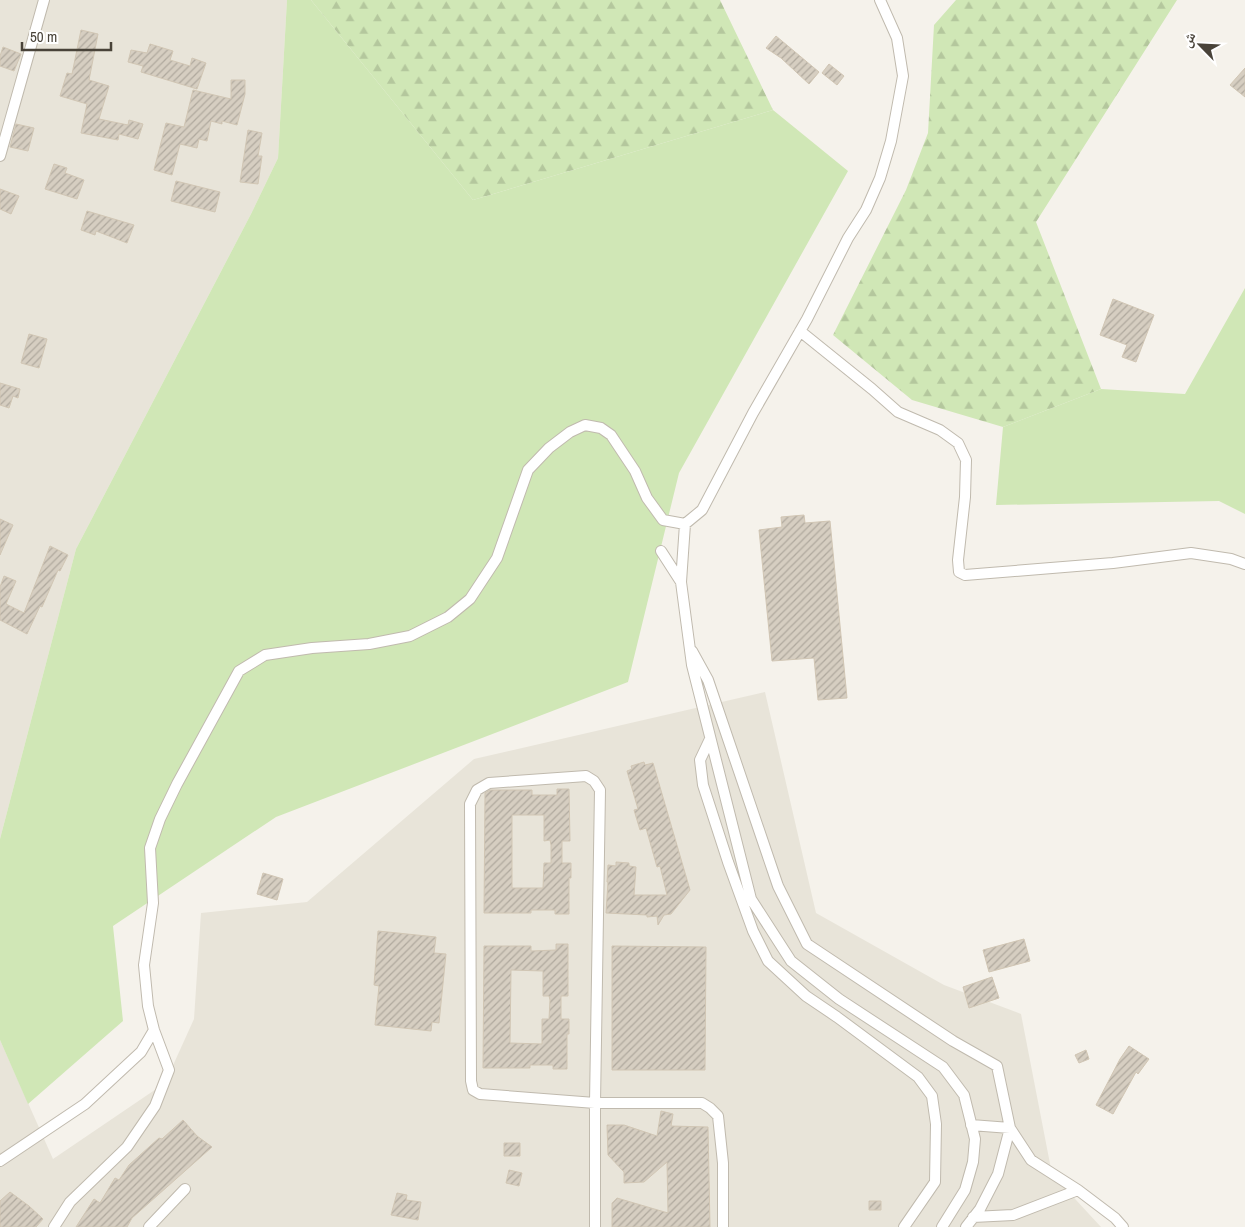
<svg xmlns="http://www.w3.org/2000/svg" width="1245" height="1227" font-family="'Archivo Narrow','Noto Naskh Arabic',sans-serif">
  <defs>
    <pattern id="forest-firs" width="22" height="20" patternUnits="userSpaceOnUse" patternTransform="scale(1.25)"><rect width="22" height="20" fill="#d0e7b6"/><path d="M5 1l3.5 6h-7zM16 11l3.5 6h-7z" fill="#b4c79d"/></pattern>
    <pattern id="building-hatch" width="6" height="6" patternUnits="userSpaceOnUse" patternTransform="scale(1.25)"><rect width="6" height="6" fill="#d6cec1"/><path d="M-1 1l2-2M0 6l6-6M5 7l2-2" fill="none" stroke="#b0a99e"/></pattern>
  </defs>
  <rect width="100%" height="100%" fill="#f5f2eb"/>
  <path fill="#e8e4d9" d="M0 0H287L278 158 251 214 76 549 0 839Z
    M765 692 816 913 944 985 1021 1014 1052 1174 1101 1227H0V1040L53 1159 165 1083 194 1019 201 913 307 902 474 759Z"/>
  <path fill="#d0e7b6" d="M287 0H311L473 200 773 110 848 171 679 473 628 682 276 817 113 926 123 1021 28 1104 0 1040V839L76 549 251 214 278 158Z
    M1245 288V514L1219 501 996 505 1003 427 1101 389 1185 394Z"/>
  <path fill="url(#forest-firs)" d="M311 0H720L773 110 473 200Z
    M956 0H1177L1036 222 1101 389 1003 427 912 400 833 335 906 190 928 133 934 25Z"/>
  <path fill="url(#building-hatch)" stroke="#d1c6b4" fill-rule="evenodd" d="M81 30 98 34 89 80 109 86 99 119 128 125 129 120 143 124 138 139 119 134 118 140 81 133 87 104 60 96 67 73 72 74Z
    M776 36 819 72 809 84 781 58 766 48Z
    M150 44 173 51 170 60 190 66 192 58 206 63 197 89 141 72 143 66 128 62 131 50 147 53Z
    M3 47 21 54 14 71 0 66V56Z
    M829 64 844 76 837 85 822 73Z
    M1245 68V97L1230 85Z
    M231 80H245V94L237 125 222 121V124L211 121 207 141 199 139 197 148 180 144 172 175 154 170 166 123 184 127 193 90 231 99Z
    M16 124 34 128 28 151 10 147Z
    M248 130 262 133 258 156H262L258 184 240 182Z
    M54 164 67 168 65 173 84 180 77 199 45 189Z
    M176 181 220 192 215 212 171 201Z
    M0 189 19 196 11 214 0 209Z
    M87 211 134 225 127 243 96 231 95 235 81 230Z
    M1113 299 1154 315 1136 362 1122 357 1127 345 1100 335Z
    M29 334 47 339 39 368 21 363Z
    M0 383 20 389 18 398 13 396 9 408 0 405Z
    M804 515 805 523 830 521 847 698 818 700 814 658 772 661 759 530 782 527 781 517Z
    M0 519 13 525 0 555Z
    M50 546 68 555 60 571 58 570 42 607 40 606 27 634 0 620V587L4 576 16 581 6 604 24 613Z
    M644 762 645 765 653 763 690 890 671 914 664 915 658 925 657 916 647 917V915L606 913 608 882H607L608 865 616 866V862L629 863V866L636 867 634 895H667L660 866 657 867 646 828 640 830 634 810 638 809 627 771 632 769 631 766Z
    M557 789H569L570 841H562V863H571V878H569V914H555V910H531V913H484L485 793 490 790H532V795H557ZM512 815H544V841L550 840 551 845V863H544L543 888H512Z
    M263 873 283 879 277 900 257 894Z
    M378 931 436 937 434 953 446 954 439 1023 432 1022 431 1031 375 1025 379 986 374 985Z
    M1024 939 1030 961 989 972 983 950Z
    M556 944H568V996H561V1019H569V1034H567V1069H553V1065H530V1068H483L484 946H531V951L556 950ZM511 970 543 971V996H549L550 1000 549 1019H542V1044L510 1043Z
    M612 946 706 947 705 1070H612Z
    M992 977 999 998 969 1008 963 987Z
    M1129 1046 1149 1059 1138 1074 1136 1072 1113 1114 1096 1105 1120 1059Z
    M1086 1050 1089 1059 1079 1063 1075 1055Z
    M661 1111 673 1114 671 1126 708 1127 710 1227H612V1203L617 1198 668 1213 667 1162 644 1182 624 1183V1172L608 1155 607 1125H624L657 1136Z
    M183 1120 197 1136 212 1147 132 1218 127 1227H76L94 1199 100 1203 115 1178 119 1180 129 1165 159 1138 162 1139Z
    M504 1143H520V1156H504Z
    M509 1170 522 1173 519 1186 506 1183Z
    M10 1192 29 1206 43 1219 36 1227H0V1201Z
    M397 1193 407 1195 406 1200 421 1202 418 1220 391 1215Z
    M869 1201H881V1210H869Z"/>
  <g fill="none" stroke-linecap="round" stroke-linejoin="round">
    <defs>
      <path id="street" d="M0 156 44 0
        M800 331 872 389 898 412 940 430 958 443 966 460 965 497 958 560 959 572 965 575 1113 563 1191 553 1231 559 1245 564
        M685 524 681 582 692 665 751 899 791 961 839 999 943 1067 964 1095 975 1139 973 1162 965 1190 942 1227
        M661 551 681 582
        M692 651 708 680 778 886 807 944 953 1041 997 1066 1010 1128 998 1174 980 1209 966 1227
        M710 739 700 760 703 785 728 862 753 931 768 961 806 996 837 1017 918 1077 932 1096 936 1124 935 1182 904 1227
        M971 1125 1010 1128 1031 1160 1078 1190 1115 1218 1123 1227
        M0 1161 85 1104 141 1052 154 1030
        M973 1217 1013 1215 1078 1190
        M54 1227 70 1202 127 1147 155 1106 169 1070 154 1030 148 1006 144 965 153 903 150 848 160 819 177 784 239 671 265 655 312 648 369 644 410 636 448 617 470 599 497 558 528 470 549 448 570 432 585 425 601 428 611 435 635 471 647 498 663 520 685 524 702 510 753 413 807 319 848 238 866 210 880 178 891 141 903 76 897 38 880 0
        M149 1227 185 1189
        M595 1227V1103L600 790 594 781 586 776 489 783 477 790 470 804 471 1081 473 1090 480 1094 595 1103H702L710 1108 718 1116 723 1163V1227"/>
    </defs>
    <use href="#street" stroke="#c0baae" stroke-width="12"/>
    <use href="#street" stroke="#fff" stroke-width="10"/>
  </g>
  <g transform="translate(1200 45) rotate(294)" stroke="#ffffff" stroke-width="4" paint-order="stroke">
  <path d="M0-4L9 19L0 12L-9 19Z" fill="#494339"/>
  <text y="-8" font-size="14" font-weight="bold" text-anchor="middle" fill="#494339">ش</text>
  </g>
  <path d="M22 42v8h89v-8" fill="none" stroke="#494339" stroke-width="2.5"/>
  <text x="30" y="42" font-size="15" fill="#494339" stroke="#ffffff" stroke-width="4" paint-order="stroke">50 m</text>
</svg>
